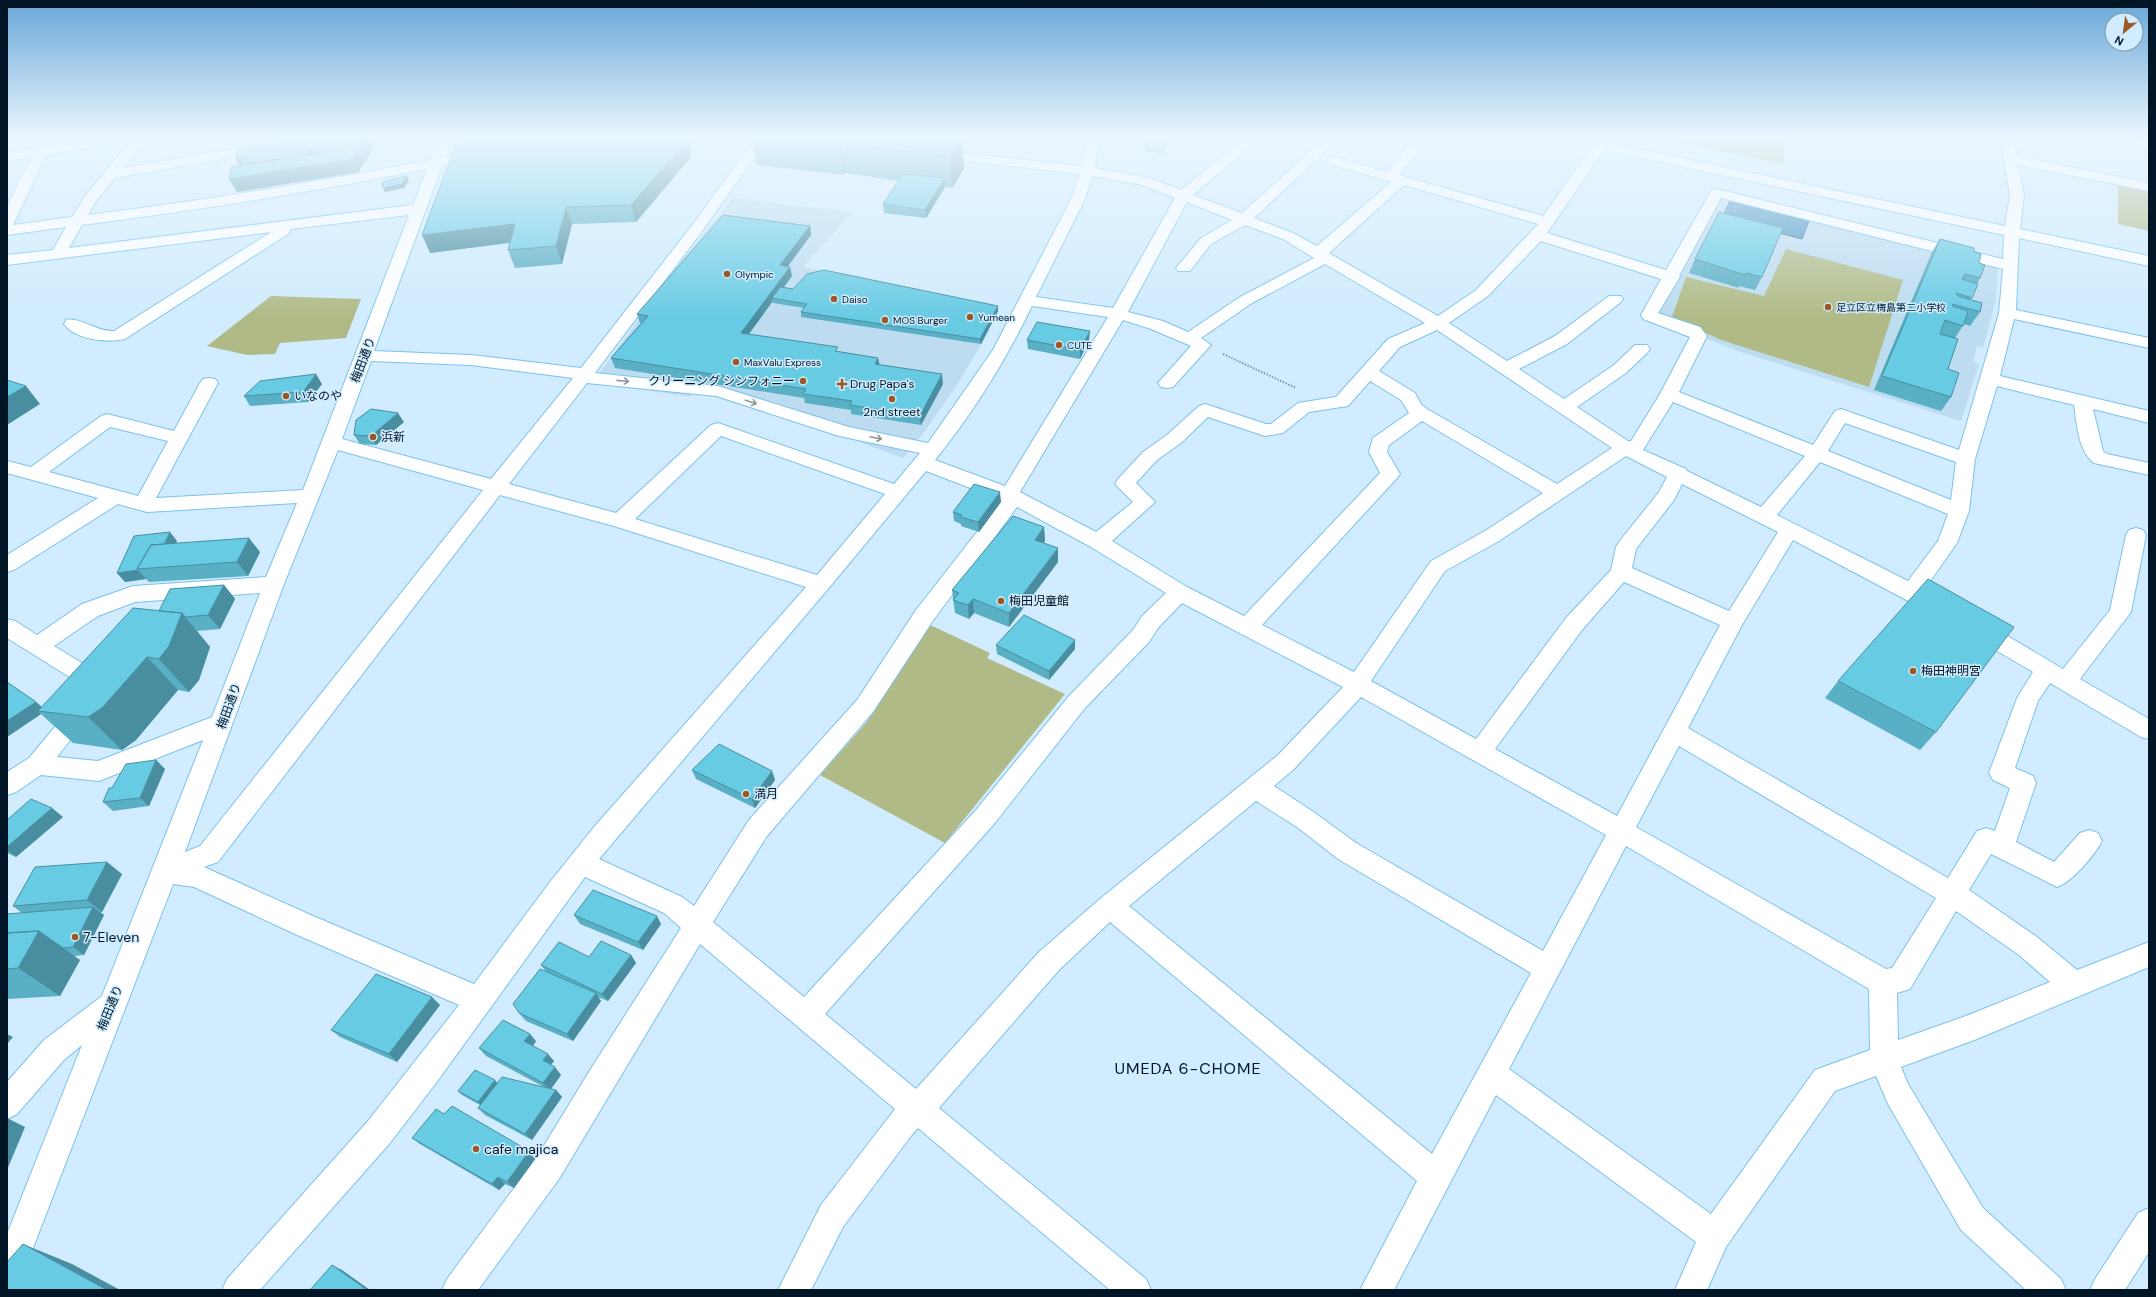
<svg xmlns="http://www.w3.org/2000/svg" width="2156" height="1297" font-family="'DM Sans','Noto Sans JP',sans-serif">
  <rect width="100%" height="100%" fill="#d0ecfe"/>
  <path fill="#bddcf0" d="M1722 196 1998 265 1996 299 1983 348 1977 346 1973 362 1979 364 1961 421 1744 353 1704 338 1658 315Z
    M733 198 852 212 803 267 910 288 999 311 981 345 955 388 922 435 903 458 802 421 725 397 696 392 690 397 593 382 678 265Z"/>
  <path fill="#b0ba86" d="M1655 137H1785L1783 165Z
    M2118 184 2149 190V231L2118 224Z
    M1786 249 1903 280 1869 387 1721 340 1672 317 1686 277 1764 296Z
    M271 296 361 299 346 338 280 343 275 354 247 355 207 346Z
    M928 624 990 653 987 658 1065 694 945 843 820 775 866 723Z"/>
  <path fill="#4994bf" stroke="#336e91" d="M1730 201 1809 221 1802 239 1722 218Z"/>
  <g fill="none" stroke-linecap="round" stroke-linejoin="round">
    <defs>
      <path id="minor" d="M100 137H147L123 168 268 143 269 137H283L282 146 275 150 115 178 96 201 88 215C203 201 317 182 430 160L439 137H453L446 157 451 158 453 161 451 164 442 166 374 351 471 355 581 368 693 224 756 137H769L703 230 595 373 718 386 849 427 928 443 993 350 1070 201 1080 174 928 157 926 154 933 150 1082 166 1085 137H1099L1095 168 1150 178 1181 190 1246 137H1261L1193 195 1242 213 1326 137H1341L1254 218 1293 233 1317 246 1391 182 1330 164 1328 161 1330 158 1335 157 1387 172 1416 137H1430L1399 175 1543 216 1599 137H1612L1609 143 2005 226 2010 195 2001 145 1977 140 1976 137H2013L2017 156 2149 183V191L2018 165 2024 195 2020 229 2149 256V266L2019 238 2016 310 2149 338V348L2014 319 2000 376 2149 411V423L2093 409 2103 451 2107 454 2149 463V475L2094 463C2078 451 2077 424 2074 405L1997 386 1975 459 1969 511 1957 543 1924 590 1949 602 1952 608 1949 614 1941 616 1933 614 1793 540 1742 625 1688 728 1948 878 1977 831 1986 828 1995 831 2010 788 1993 780 1989 773 2017 698 2033 672 1968 634 1965 628 1968 622 1976 620 1984 622 2063 669 2110 610 2126 535 2129 530 2136 528 2143 530 2146 535 2131 612 2080 679 2149 719V739L2141 737 2050 683 2038 701 2015 768 2033 776 2036 783 2016 842 2054 862 2080 833 2089 830 2098 833 2102 841C2094 856 2072 882 2057 887L1991 854 1969 890 2037 937 2077 970 2149 942V967L1977 1039 1901 1067 1908 1084 1983 1208 2061 1279 2066 1290H2026L1961 1230 1888 1104 1876 1076 1835 1091 1726 1247 1707 1290H1675L1696 1242 1496 1095 1394 1290H1360L1417 1181 1110 922 1059 970 939 1108 1146 1279 1151 1290H1110L918 1128 911 1136 843 1227 811 1290H778L821 1205 895 1109 700 944 559 1179 478 1290H442L447 1279 537 1157 592 1067 681 928 664 913 585 877 439 1079 390 1143 260 1290H222L227 1279 368 1121 459 1005 295 934 194 887 173 884 23 1274 18 1285 7 1290V1234L82 1045 64 1060 17 1114 7 1119V1082L44 1040 102 996 203 740 99 781 41 775 16 792 7 795V772L29 758 74 704 82 701 90 704 94 710 57 757 98 761 212 717 260 593 135 602 98 616 54 646 108 679 111 685 108 691 100 694 92 691 7 638V619L15 621 37 635 82 604 133 586 266 577 297 503 147 512 118 504 14 570 7 572V555L98 498 7 473V461L31 467 101 416 107 414 174 431 200 383 203 379 209 378 215 379 218 383 156 498 303 490 409 215 291 229 288 234 125 339C108 343 75 340 64 324L66 320C81 317 96 332 114 331L271 232 7 265V255L53 250 66 227 7 235V206L31 157 7 161V153ZM131 140 85 196 72 217 13 225 46 155ZM1604 150 2004 235 2003 259 1717 189 1712 190 1710 193 1666 270 1547 233ZM427 169 413 205 69 248 82 225C198 210 313 192 427 169ZM1093 176 1142 185 1175 198 1113 308 1036 297 1084 201ZM1404 185 1538 224 1476 290 1438 316 1329 253ZM1721 198 2003 269 1999 313 1959 450 1841 409 1835 411 1813 445 1679 392 1707 336 1700 327 1658 313 1680 277 1679 276ZM1187 202 1232 220 1201 238 1176 268 1178 271H1190L1211 244 1245 225 1283 239 1314 258 1240 297 1188 332 1163 321 1128 312ZM1541 241 1661 279 1641 315 1643 319 1690 337 1660 394 1631 441H1628L1577 407 1626 373 1647 353 1650 349 1647 345H1635L1614 365 1564 399 1519 369 1567 344 1621 302 1623 299 1621 296H1609L1555 336 1507 361 1449 323 1488 296ZM1325 264 1425 323 1388 339 1336 397 1298 403 1271 424H1266L1205 404 1199 406 1167 435 1143 452 1118 479 1115 484 1133 502 1096 532 1020 492 1123 320 1151 329 1191 346 1158 383 1161 387 1167 388 1173 387 1211 345 1201 338 1252 303ZM1032 306 1108 317 1005 486 935 460C973 413 1006 360 1032 306ZM1437 330 1612 448 1557 484 1427 409 1421 404 1415 393 1379 371 1400 347ZM371 361 471 365 573 378 491 479 342 439ZM1370 381 1401 400 1409 413 1373 438 1369 452 1380 473 1244 616 1187 587 1112 541 1155 502 1136 483 1157 460 1181 443 1208 417 1265 436 1283 433 1309 412 1348 406ZM587 383 716 396 839 436 920 453 894 484 718 423 711 425 616 513 509 484ZM1673 402 1805 456 1761 507 1687 471 1686 469 1643 450ZM1422 421 1543 493 1485 531 1431 561 1354 672 1262 625 1397 478 1400 474 1387 452 1389 445ZM1845 423 1956 462 1951 500 1828 451ZM110 427 168 441 138 496 49 472ZM721 436 885 494 817 575 635 519ZM338 450 483 490 200 846 185 852 284 584ZM1626 456 1667 477 1659 492 1619 542 1616 547 1611 570 1566 618 1476 739 1371 681 1445 571 1499 541ZM1820 462 1948 514 1938 541 1908 581 1777 515ZM926 471 1002 500 916 610 857 700 749 820 694 906 682 897 599 859 828 589ZM1682 484 1778 532 1729 611 1632 568 1636 549 1674 500ZM500 495 614 526 806 587 594 827 550 882 474 984 313 916 204 867 218 862ZM1017 507 1091 547 1166 593 1142 616 1133 630 1069 696 976 810 804 997 713 922 767 836 873 712 932 622ZM1624 582 1720 625 1617 816 1495 749 1582 630ZM1182 603 1343 687 1278 755 1101 898 1039 952 916 1089 825 1014 994 824 1085 708 1149 642 1158 628ZM1361 697 1606 835 1543 951 1356 843 1315 813 1274 786 1294 769ZM1679 746 1936 898 1892 968 1886 969 1636 827ZM1256 801 1297 827 1338 859 1531 973 1432 1154 1129 906ZM1626 846 1869 989 1870 1050 1815 1070 1711 1214 1509 1069ZM1956 911 2019 955 2050 982 1966 1016 1898 1040 1897 993 1910 989Z
        M1475 137H1498L1500 140 1493 144 1476 140Z
        M2101 137H2131L2149 141V149L2107 141Z
        M2149 1208V1252L2125 1290H2090L2095 1279 2138 1213Z"/>
    </defs>
    <use href="#minor" stroke="#7ac2ef" stroke-width="2"/>
    <path stroke="#7d97a8" stroke-width="1.5" stroke-dasharray="1.5 1.5" stroke-linecap="butt" d="M1113 139 1147 143
      M1162 144 1207 149"/>
    <path stroke="#7d97a8" stroke-width="2" stroke-dasharray="1.5 1.5" stroke-linecap="butt" d="M1223 354 1296 388"/>
    <use href="#minor" fill="#fff" fill-rule="evenodd"/>
  </g>
  <path fill="#59afc4" d="M378 137 366 162H364L359 172 237 192 229 179 239 165 236 159Z
    M504 137H690L691 157 636 222 572 224 562 264 515 268 508 250 510 243 430 253Z
    M751 137H957L962 138 964 169 952 188 945 187 926 218 884 213 883 204 899 181 845 173 844 175 757 165Z
    M1145 141 1165 149V154L1145 151Z
    M810 226 811 235 788 266 792 276 784 287 793 289 998 306V311L981 344 801 317V312L804 308 773 303 772 302 749 334 838 352 878 358 879 365 943 384 921 425 851 414V410L805 403 804 398 615 368 611 358 641 323H640L637 314Z
    M1940 239 1974 252 1979 263 1980 278 1977 284 1970 300 1980 312 1970 326 1964 324 1955 338 1948 369 1951 397 1941 411 1874 390 1932 252Z
    M1695 259 1762 277 1755 290 1739 286V288L1689 273Z
    M1027 340H1089L1080 359 1028 349Z
    M322 384 308 402 250 406 244 396Z
    M404 422 376 445 360 444 354 435Z
    M1001 502 979 532 961 526V524L954 521 953 512Z
    M1044 527 1045 541 1043 543 1058 562 1009 627 974 613 969 619 955 613 952 590Z
    M177 541 176 543 260 552 248 576 149 582 146 579 125 582 117 573Z
    M224 585 235 599 220 629 197 631 210 647 199 680 189 692 178 690 136 740 122 750 73 743 41 714 7 737V682L36 702 42 707 159 611Z
    M1075 640V649L1049 680 997 654 996 645Z
    M1838 681 1936 732 1920 750 1825 698Z
    M156 760 165 769 149 806 113 811 103 802Z
    M692 770 772 771 775 780 755 808 696 779Z
    M63 817 16 857 7 853V820Z
    M122 874 102 912H100L104 915 84 955 74 956 80 960 60 996 7 999V914L22 913 13 906Z
    M574 915 661 924 643 950 580 924Z
    M631 955 636 963 608 1001 598 997 601 1001 573 1041 526 1021 519 1013 546 972 541 965 589 957Z
    M440 1005 397 1062 340 1037 331 1030Z
    M536 1041 533 1046 554 1061 551 1065 561 1075 551 1089 556 1090 562 1097 532 1140 485 1115 478 1108 480 1105 462 1095 458 1091 497 1083 544 1087 486 1056 479 1048Z
    M444 1114 531 1155 535 1159 514 1188 505 1184 499 1190 420 1144 412 1138Z"/>
  <path fill="#498ea0" d="M362 137H378L366 162 358 145Z
    M687 137H690L691 157 636 222 631 205Z
    M962 138 964 169 952 188 950 157Z
    M841 142 845 173 844 175 839 144Z
    M321 147 314 148 318 157 240 168 236 159Z
    M358 149 364 162 359 172 237 192 229 179Z
    M407 176 409 181 404 188 385 192 383 188Z
    M945 178V187L926 218 925 210Z
    M566 207 572 224 562 264 556 246Z
    M515 224 522 241 430 253 422 235Z
    M810 226 811 235 782 274 780 265Z
    M790 267 792 276 775 299 772 298V302L743 342 741 333Z
    M998 306V311L981 344 980 339Z
    M1090 331 1089 340 1080 359V350Z
    M878 358 880 367 875 364Z
    M316 374 322 384 308 402 303 392Z
    M942 374 943 384 921 425 920 416Z
    M26 386 40 404 7 425V397Z
    M398 413 404 422 376 445 371 436Z
    M1000 492 1001 502 979 532 978 522Z
    M1044 527 1045 541 1035 554V540Z
    M170 532 177 541 170 558 162 549Z
    M249 538 260 552 248 576 237 562Z
    M1058 548V562L1009 627V613Z
    M138 570 146 579 125 582 117 573Z
    M224 585 235 599 220 629 208 615Z
    M973 599 974 613 969 619 968 605Z
    M182 613 210 647 199 680 189 692 159 659Z
    M1075 640V649L1049 680V671Z
    M147 657 178 690 136 740 122 750 88 717Z
    M36 702 46 711H38L41 714 7 737V721Z
    M156 760 165 769 149 806 140 798Z
    M772 771 775 780 755 808 752 799Z
    M52 808 63 817 16 857 7 850V847Z
    M107 862 122 874 102 912 87 900Z
    M93 907 104 915 84 955 73 947Z
    M657 916 661 924 643 950 638 942Z
    M39 931 80 960 60 996 18 968Z
    M631 955 636 963 608 1001 602 994Z
    M596 993 601 1001 573 1041 567 1034Z
    M432 997 440 1005 397 1062 389 1054Z
    M7 1034 13 1037 7 1044Z
    M530 1034 536 1041 531 1049 524 1041Z
    M548 1054 554 1061 549 1067 543 1060Z
    M555 1067 561 1075 550 1090 543 1083Z
    M495 1080 498 1084 482 1106 478 1102Z
    M556 1090 562 1097 532 1140 525 1134Z
    M7 1118 25 1127 7 1170Z
    M524 1148 535 1159 514 1188 507 1182Z
    M498 1177 505 1184 499 1190 492 1184Z
    M23 1244 72 1264 120 1290H107Z
    M332 1265 342 1270 370 1290H367Z"/>
  <path fill="#68cbe4" stroke="#498ea0" d="M309 137H320L315 148 307 149 306 155 242 164 244 158 236 159 238 148Z
    M320 137H362L358 145 314 148Z
    M504 137H687V141L631 205 566 207 556 246 508 250 515 224 422 235 456 144Z
    M784 137H957L962 138 950 157 841 142 839 144Z
    M1145 141 1164 143 1165 149 1145 147Z
    M358 149 353 159 229 179 231 167 327 152Z
    M903 174 945 178 925 210 883 204Z
    M407 176 402 184 383 188 382 182Z
    M1719 212 1783 228 1762 277 1746 273 1745 275 1695 259Z
    M723 215 810 226 780 265 790 267 741 333 838 347 835 351 878 358 875 364 942 374 920 416 850 405 852 401 803 394 806 389 611 358 648 316 637 314Z
    M1940 239 1974 248V252L1981 254 1979 263 1985 265 1980 278 1965 274 1962 279 1978 284 1972 298 1956 293 1958 296 1982 303 1980 312 1953 304 1952 306 1968 311 1963 326 1945 320 1940 334 1958 339 1948 369 1959 373 1951 397 1882 376Z
    M824 270 998 306 980 339 801 312 807 304 772 298 780 287 793 289 807 274Z
    M1037 322 1090 331 1080 350 1027 340Z
    M316 374 303 392 244 396 260 381Z
    M7 380 26 386 7 397Z
    M371 409 398 413 371 436 354 435 356 420Z
    M974 484 1000 492 978 522 960 517 962 515 953 512Z
    M1013 516 1044 527 1035 540 1058 548 1009 613 973 599 968 605 953 600 959 593 952 590Z
    M170 532 164 544 151 545 137 569 138 570 117 573 134 536Z
    M249 538 237 562 137 569 151 545Z
    M1928 579 2014 627 1936 732 1838 681Z
    M224 585 208 615 185 617 182 613 159 611 170 589Z
    M133 608 182 613 169 646 159 659 147 657 103 707 88 717 38 711Z
    M1024 615 1075 640 1049 671 996 645Z
    M7 682 36 702 7 721Z
    M719 744 772 771 752 799 692 770Z
    M156 760 140 798 103 802 109 788H112L126 764Z
    M31 799 52 808 7 847V820Z
    M107 862 87 900 13 906 35 867Z
    M593 890 657 916 638 942 574 915Z
    M93 907 73 947 63 948 39 931 7 933V914Z
    M39 931 18 968 7 969V933Z
    M601 941 631 955 602 994 541 965 559 942 589 957Z
    M540 969 596 993 567 1034 519 1013 513 1004Z
    M376 974 432 997 389 1054 331 1030Z
    M503 1020 530 1034 524 1041 548 1054 543 1060 555 1067 543 1083 479 1048Z
    M475 1070 495 1080 478 1102 458 1091Z
    M502 1077 556 1090 525 1134 478 1108Z
    M452 1106 524 1148 528 1153 507 1182 498 1177 492 1184 412 1138 436 1109 444 1114Z
    M23 1244 107 1290H7V1262Z
    M332 1265 367 1290H310Z"/>
  <defs><path id="oneway-shaft" d="M-6 0H5M1.5-3L5.5 0L1.5 3" fill="none" stroke-width="1.6" stroke-linecap="round" stroke-linejoin="round"/></defs>
  <g stroke="#8c969d">
    <use href="#oneway-shaft" transform="translate(623 381) rotate(6)"/>
    <use href="#oneway-shaft" transform="translate(751 402) rotate(18)"/>
    <use href="#oneway-shaft" transform="translate(876 438) rotate(12)"/>
  </g>
  <linearGradient id="sky" x2="0" y2="1"><stop stop-color="#68a7d8"/><stop offset="0.43" stop-color="#eaf6ff"/><stop offset="1" stop-color="#eaf6ff" stop-opacity="0"/></linearGradient>
  <rect width="2156" height="319" fill="url(#sky)"/>
  <g fill="#9a5924" stroke="#d0ecfe" stroke-width="1.5">
    <circle cx="727" cy="274" r="4"/>
    <circle cx="834" cy="299" r="4"/>
    <circle cx="1828" cy="307" r="4"/>
    <circle cx="970" cy="317" r="4"/>
    <circle cx="885" cy="320" r="4"/>
    <circle cx="1059" cy="345" r="4"/>
    <circle cx="736" cy="362" r="4"/>
    <circle cx="803" cy="381" r="4"/>
    <path d="M840 378h4v4h4v4h-4v4h-4v-4h-4v-4h4z"/>
    <circle cx="286" cy="396" r="4"/>
    <circle cx="892" cy="399" r="4"/>
    <circle cx="373" cy="437" r="4"/>
    <circle cx="1001" cy="601" r="4"/>
    <circle cx="1913" cy="671" r="4"/>
    <circle cx="746" cy="794" r="4"/>
    <circle cx="75" cy="937" r="4"/>
    <circle cx="476" cy="1149" r="4"/>
  </g>
  <g text-anchor="middle" dominant-baseline="central" stroke-width="3" stroke-linejoin="round" paint-order="stroke">
    <g font-size="10" fill="#001626" stroke="#d0ecfe" text-anchor="start">
      <text x="735" y="274">Olympic</text>
      <text x="842" y="299">Daiso</text>
      <text x="1836" y="307">足立区立梅島第二小学校</text>
      <text x="978" y="317">Yumean</text>
      <text x="893" y="320">MOS Burger</text>
      <text x="1067" y="345">CUTE</text>
      <text x="744" y="362">MaxValu Express</text>
    </g>
    <g font-size="12" fill="#001626" stroke="#d0ecfe">
      <text transform="translate(363 360) rotate(-69)">梅田通り</text>
      <text transform="translate(229 706) rotate(-70)">梅田通り</text>
      <text transform="translate(110 1008) rotate(-68)">梅田通り</text>
    </g>
    <g font-size="12" fill="#001626" stroke="#d0ecfe" text-anchor="start">
      <text x="795" y="381" text-anchor="end">クリーニング シンフォニー</text>
      <text x="850" y="384">Drug Papa's</text>
      <text x="294" y="396">いなのや</text>
      <text x="892" y="412" text-anchor="middle">2nd street</text>
      <text x="381" y="437">浜新</text>
      <text x="1009" y="601">梅田児童館</text>
      <text x="1921" y="671">梅田神明宮</text>
      <text x="754" y="794">満月</text>
    </g>
    <g font-size="14" fill="#001626" stroke="#d0ecfe" text-anchor="start">
      <text x="83" y="937">7-Eleven</text>
      <text x="484" y="1149">cafe majica</text>
    </g>
    <g font-size="16" letter-spacing="1" fill="#001626" stroke="#d0ecfe">
      <text x="1188" y="1068">UMEDA 6-CHOME</text>
    </g>
  </g>
  <rect width="2156" height="1297" fill="none" stroke="#001626" stroke-width="16"/>
  <g transform="translate(2124 32) rotate(209)"><circle r="19" fill="#d0ecfe" stroke="#7d96a8"/>
  <path d="M0-3L7 15L0 10L-7 15Z" fill="#9a5924"/>
  <text y="-6" font-size="11" font-weight="bold" text-anchor="middle" fill="#001626">N</text>
  </g>
</svg>
